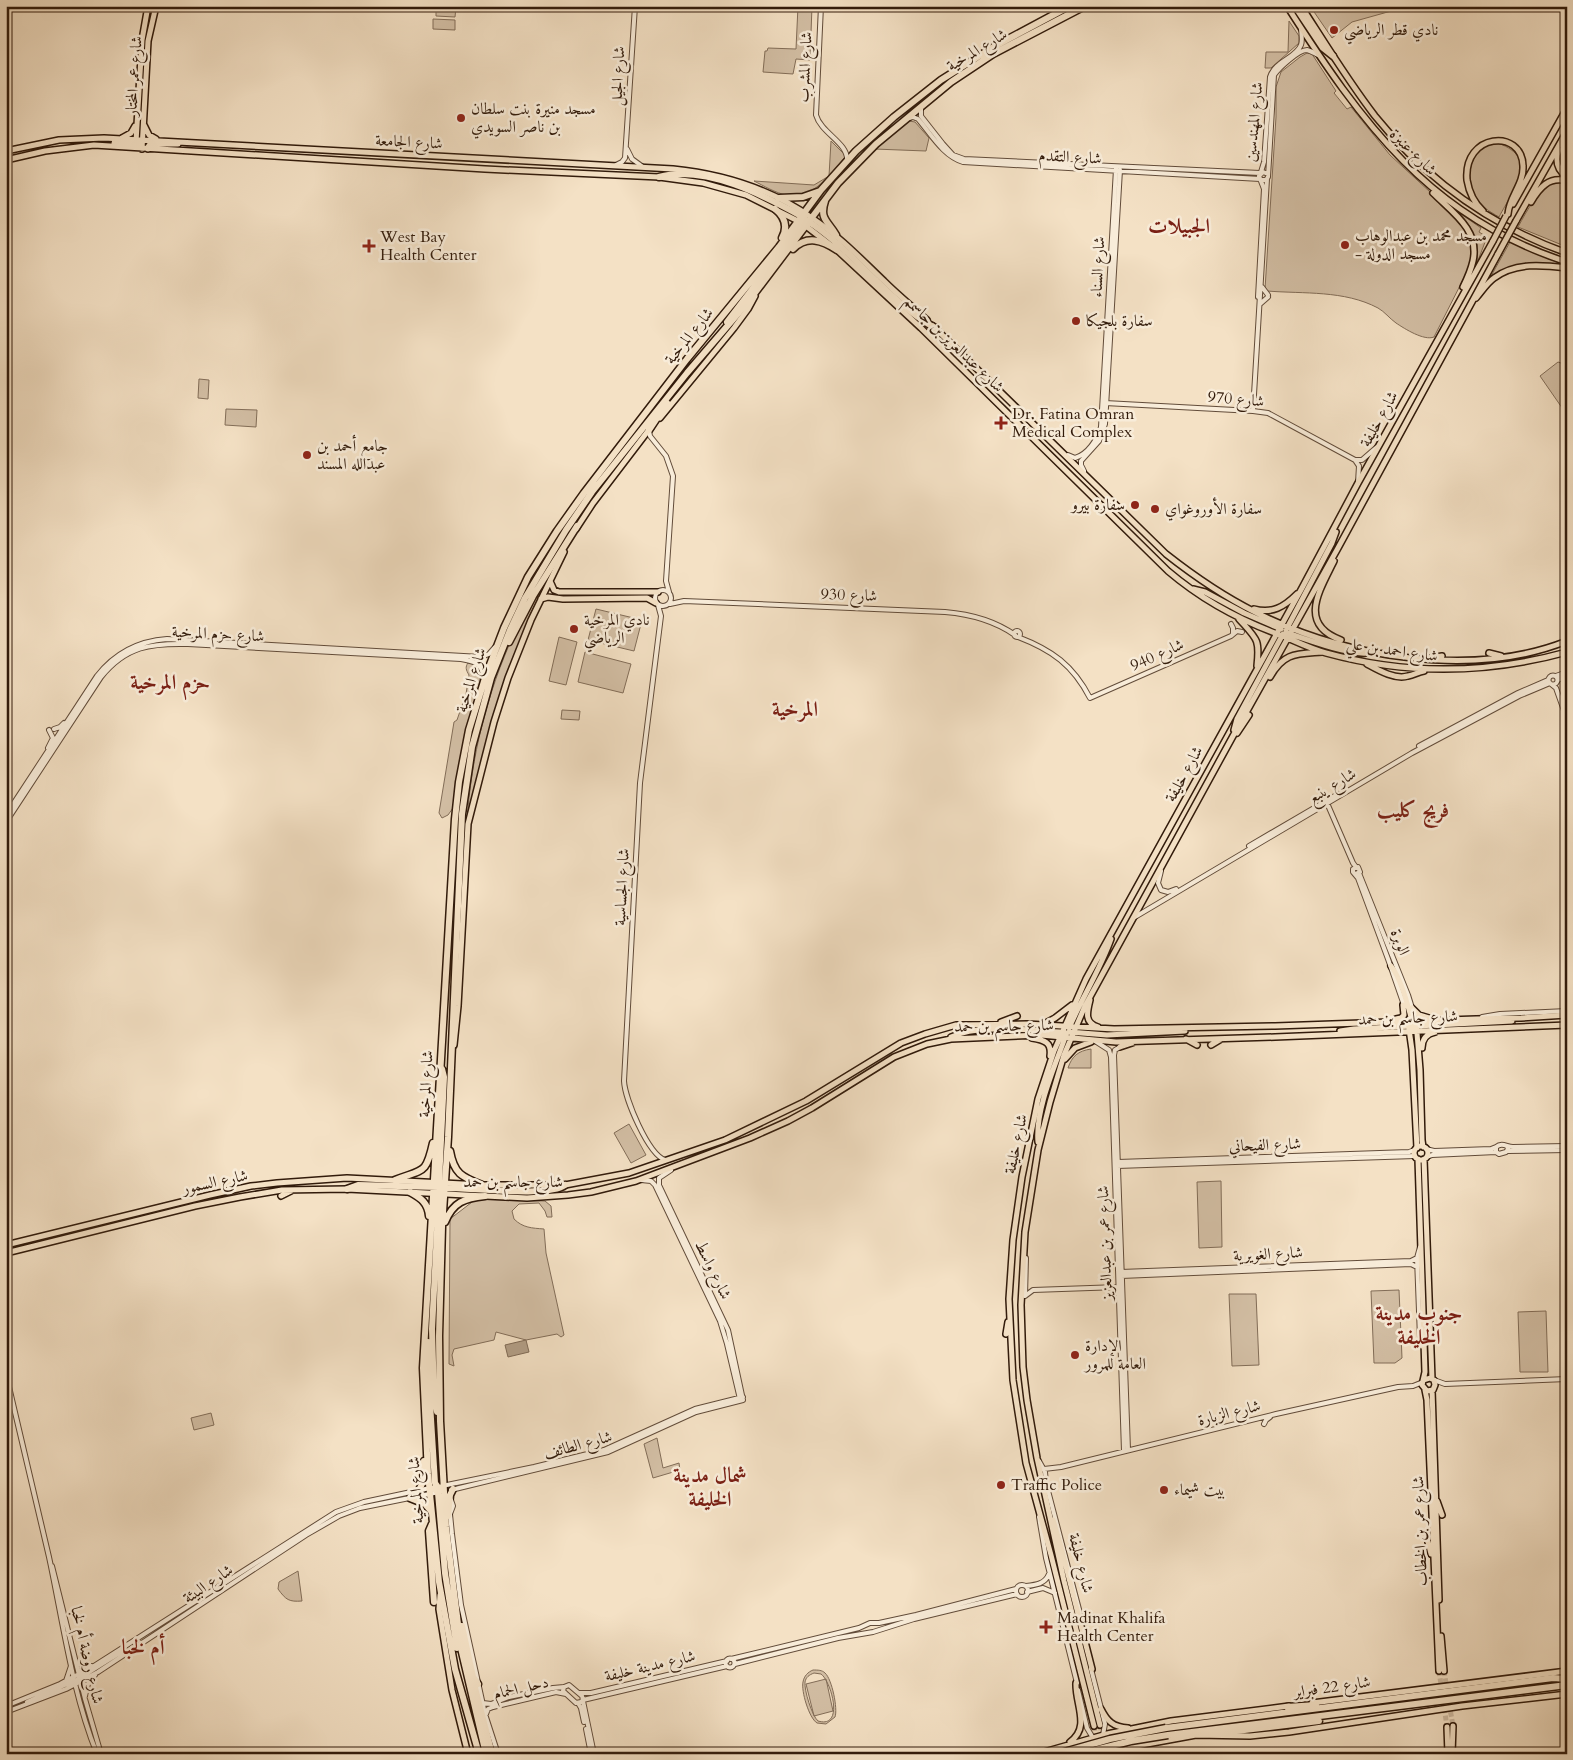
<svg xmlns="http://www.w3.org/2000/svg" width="1573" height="1760" font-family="Cardo,Amiri,serif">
  <rect width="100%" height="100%" fill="#f4e1c5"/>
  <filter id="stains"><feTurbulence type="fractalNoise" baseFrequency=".004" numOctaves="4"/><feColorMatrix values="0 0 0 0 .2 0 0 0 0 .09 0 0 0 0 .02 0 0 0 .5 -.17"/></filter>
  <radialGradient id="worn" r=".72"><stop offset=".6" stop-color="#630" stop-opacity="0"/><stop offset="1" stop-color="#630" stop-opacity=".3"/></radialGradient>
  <path fill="#d3bfa5" stroke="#826d58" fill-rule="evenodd" d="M436 6 456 7 455 17 436 16Z
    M798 6H812L810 60 796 59 793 74 763 72 765 51H767L768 48 796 49Z
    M1310 6H1409L1352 22 1332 38Z
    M433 19 455 20V30L433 29Z
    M1289 21 1299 36V43L1271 68H1265L1266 52H1288Z
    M1307 53 1312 54 1336 91 1334 93 1347 109 1351 107 1390 155 1456 216 1467 230 1472 246V262L1434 337C1424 341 1405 329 1396 323 1389 318 1385 312 1378 308 1344 290 1304 294 1267 291L1265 289 1276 117V87L1281 72 1300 57Z
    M909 121 915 122 929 138 926 151 874 149 901 126 902 127Z
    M831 141 846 156C830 174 814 200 786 195 776 193 764 186 754 181L814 185 829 176Z
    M1498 143C1541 159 1514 188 1499 217 1489 211 1481 207 1476 197 1463 176 1471 145 1498 143Z
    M1553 182 1567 183V247L1518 227C1528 209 1536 193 1553 182Z
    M1461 214 1481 228 1479 232 1487 237 1477 263C1479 238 1475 233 1461 214Z
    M1510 242 1561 264 1530 263 1490 278Z
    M1558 362 1561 363 1567 371V415L1540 376Z
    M199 379 209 380 208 399 198 398Z
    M226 409 257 410 256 427 225 425Z
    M554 569 492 720 467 822C471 757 487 693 514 634 521 621 527 606 535 594 541 585 548 577 554 569Z
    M596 609 642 620 634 651 588 640Z
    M559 637 577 642 566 685 549 681Z
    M585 652 631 664 623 693 578 682Z
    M468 663 475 664 480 670V681L463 744 453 808 448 815 442 818 439 813 454 722 457 720 466 694 469 675C466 670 465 667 468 663Z
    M562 710 580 711 579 720 561 719Z
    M1091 1049V1068H1068C1072 1056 1078 1051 1091 1049Z
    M629 1124 646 1155 631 1163 614 1133Z
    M1221 1181 1222 1247 1199 1248 1197 1182Z
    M476 1199 545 1201 551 1206 552 1217H547L545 1211 539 1203 519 1204 512 1211 514 1219C523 1228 532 1228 544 1229L546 1253 564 1335 561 1337 557 1334 526 1340 496 1332 494 1340 454 1349 452 1355 454 1366 449 1364 450 1219Z
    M1399 1290 1402 1358 1395 1363H1374L1371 1291Z
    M1229 1294H1256L1259 1365 1232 1366Z
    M1546 1311 1548 1372H1520L1518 1312Z
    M211 1413 214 1425 194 1430 191 1418Z
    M657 1438 663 1468 679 1463 680 1470 653 1478 644 1444Z
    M298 1571 302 1601C289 1602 286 1600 278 1589L279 1582Z
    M813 1670C818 1670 822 1670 825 1673 832 1679 838 1709 835 1717L826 1724 817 1723C809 1718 801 1691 803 1682 804 1676 808 1672 813 1670ZM814 1673 821 1674C831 1681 845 1729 818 1721 812 1716 804 1690 805 1682 806 1677 809 1675 814 1673Z
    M826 1679 833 1711 814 1716 806 1684Z"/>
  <path fill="#b29e86" stroke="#7f6a55" d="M526 1340 529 1352 508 1357 505 1345Z"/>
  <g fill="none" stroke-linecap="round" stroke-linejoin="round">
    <path stroke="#cdb9a0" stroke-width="5" stroke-dasharray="5 2.5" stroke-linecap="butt" d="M1439 1671 1447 1727
      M1444 1671 1447 1689
      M1448 1697 1453 1726
      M1100 1725 1105 1751
      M1094 1726 1099 1754"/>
    <defs>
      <path id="minor" d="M821 6 816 115C821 133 848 143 847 160
        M921 108V116L943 144 953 155 964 159 1260 173
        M909 118 913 117 918 119C931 134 943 156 963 162L1260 179
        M627 149 632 159 643 167
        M616 165 622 162 625 158 635 6
        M1261 172 1264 162 1270 77C1275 61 1296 58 1301 45 1303 40 1301 33 1301 28
        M1261 180H1266L1268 177 1274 75C1279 68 1298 50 1307 50 1311 51 1314 53 1318 55
        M1262 287 1268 295
        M1258 297 1264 189 1259 176 1263 172 1268 174
        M1260 304 1268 297
        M1105 403 1253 411 1268 413 1355 460 1359 466 1358 482
        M1253 411 1267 179
        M649 430 650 436 666 456 673 476 666 581 669 592
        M1068 455 1075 458C1088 454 1097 440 1101 427L1116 169
        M1355 460H1362L1377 447
        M1084 471 1081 465V461L1099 441 1105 424 1120 170
        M655 598a8 8 0 1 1 16 0a8 8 0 1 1-16 0Z
        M670 604 684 601 945 612C969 614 995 621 1015 635
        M658 605 661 616 640 783 624 1081C625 1099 648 1154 665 1160
        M1231 624 1233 628V634
        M1014 634a3 3 0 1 1 6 0a3 3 0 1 1-6 0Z
        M1018 637C1052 650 1073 665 1090 698L1231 636 1237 631 1242 632
        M1548.5 680a4.5 4.5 0 1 1 9 0a4.5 4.5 0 1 1-9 0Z
        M1556 676 1567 672
        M1558 680 1567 675
        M1551 684 1556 688 1567 719
        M54 729 60 727 64 723
        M1419 746 1518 693 1548 680
        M48 748 53 738 49 730
        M1327 803 1353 863 1356 867
        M6 815 97 676C115 653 139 641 167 639L481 657 489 654 495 647
        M6 822 101 677C126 646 151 643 188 644L461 659C473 661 483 663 483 677
        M1249 846 1338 794
        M1161 871 1158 883 1161 890 1168 892 1176 889
        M1359 873 1408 995 1416 1021
        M1355 874 1360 872 1358 867 1353 869V872L1358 878 1388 959 1404 1005
        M1135 917 1412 753 1519 696 1550 683
        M1482 1017 1500 1014 1567 1011
        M1095 1041 1109 1050 1111 1057 1124 1451
        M1120 1047 1115 1050 1114 1055 1128 1450
        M1507 1146 1508 1149 1506 1152 1499 1154 1496 1152V1147C1502 1142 1507 1147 1513 1147L1567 1146
        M1426 1149 1434 1151 1491 1149 1496 1147
        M1508 1151 1567 1150
        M1427 1157 1432 1155 1496 1152
        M1118 1162 1409 1152 1415 1150
        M1117 1166 1415 1156
        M641 1180 651 1181 655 1185 720 1321 727 1344 740 1399
        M1420 1247 1417 1258 1420 1338 1423 1347
        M1121 1272 1411 1261 1417 1258
        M1121 1276 1411 1264 1417 1267
        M1025 1296 1033 1290 1119 1287
        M1025 1296 1026 1258
        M6 1374 49 1557C63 1622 72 1692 97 1754
        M1434 1380 1445 1384 1567 1379
        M1264 1424 1266 1420 1270 1417
        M1039 1461 1045 1472 1046 1483 1080 1613
        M1044 1469 1061 1467 1276 1414 1398 1387 1413 1386 1423 1382
        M442 1486 534 1467 604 1450 695 1409 743 1397
        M451 1490 608 1452 696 1412 743 1400 728 1330 659 1185V1178L671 1170
        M451 1500 453 1506 450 1514 452 1534 461 1605 485 1714 498 1754
        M1039 1517 1046 1558 1077 1683
        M52 1566 85 1699 101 1754
        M1016 1591a6 6 0 1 1 12 0a6 6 0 1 1-12 0Z
        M1026 1586C1036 1585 1045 1584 1049 1574
        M1027 1592 1043 1588 1055 1593
        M725.5 1663a4.5 4.5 0 1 1 9 0a4.5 4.5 0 1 1-9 0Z
        M731 1659 859 1628 870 1623H879L916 1615 1016 1589
        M77 1663 84 1666H92
        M735 1664 838 1638 873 1632 914 1619 1017 1594
        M1091 1669 1105 1724 1103 1735
        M78 1679 121 1652
        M66 1681 71 1666
        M569 1685 582 1696 583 1700 581 1702 576 1703 563 1691 564 1687Z
        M1078 1690 1087 1728 1093 1738
        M579 1693H591L727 1661
        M85 1696 88 1684 95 1675
        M583 1700 727 1666
        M583 1701 594 1754
        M27 1702 76 1680
        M483 1703 491 1704 509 1697 553 1688 564 1687
        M578 1703 581 1708 584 1722
        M6 1706 60 1684 94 1666 336 1512 364 1502 430 1488
        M6 1712 66 1689 98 1672 306 1535 339 1516 360 1508 439 1492
        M486 1714 488 1709 493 1707 556 1692 566 1694
        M586 1729 591 1754"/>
      <path id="major" d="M1287 6C1361 122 1430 218 1567 262
        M1301 6C1325 43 1348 81 1375 116 1426 179 1491 226 1567 253
        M144 125 149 135 156 139
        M122 138 131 133 135 126
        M136 142 142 40 148 6
        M114 143 138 144
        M142 149 148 41 156 6
        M148 149V147L150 144H178
        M1559 149C1555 160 1557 170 1567 177
        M6 151 59 140 104 138 673 169C722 174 771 189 812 218 839 236 861 259 884 281 898 295 913 307 927 320
        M6 160 45 151 94 145 485 169 659 177 703 183 746 195 802 223 837 250 921 328 1168 571C1202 600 1241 621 1283 636 1297 642 1311 649 1326 653 1406 675 1487 674 1567 652
        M1433 193C1452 212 1480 230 1473 261 1471 270 1467 279 1463 287
        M1531 202C1539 188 1549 176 1567 181
        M1513 204 1567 108
        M1483 211C1474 203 1469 192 1467 180 1463 133 1522 128 1523 166 1524 184 1509 197 1508 214
        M1516 221 1567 131
        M1476 298C1482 291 1487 283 1494 278 1515 262 1543 265 1567 268
        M933 326 1166 554C1194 576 1223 596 1255 612 1344 657 1471 679 1567 641
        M660 418 734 328 748 309 755 296
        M576 529 593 503 651 427
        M1334 561C1320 590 1297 624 1341 640
        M550 581 554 590 559 592H658
        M1193 589 1205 592 1244 613 1281 629
        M541 599 548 597 563 599 647 598 656 603
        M1254 609C1272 614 1284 607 1297 594
        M1239 619C1257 639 1260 639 1257 666
        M1287 633C1307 639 1354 658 1373 652
        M1287 638 1286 630 1332 543 1336 532
        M1489 653 1501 656
        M1430 658 1442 656
        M1367 664C1378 670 1395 680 1408 676 1414 675 1418 672 1424 671
        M1270 677C1284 652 1297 654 1322 652
        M1234 730 1237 719 1283 634
        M1237 733 1249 715
        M1391 966C1402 980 1408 1007 1413 1024
        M1090 1000C1087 1012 1084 1023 1098 1027
        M1412 1008 1419 1015 1429 1018
        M1396 1019 1401 1018 1404 1015 1403 1005
        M1416 1021 1420 1070 1422 1140 1423 1147
        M1001 1022 1017 1016
        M1408 1022 1412 1050 1417 1148
        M1044 1024 1055 1018 1072 1005
        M1069 1028C1082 998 1100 970 1111 939
        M1340 1031 1354 1029 1411 1026
        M1410 1031 1413 1027 1417 1026 1512 1021
        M1060 1036 1069 1032 1107 1035 1185 1031
        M951 1037C980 1023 1032 1031 1064 1032
        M1032 1038C1044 1040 1052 1042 1050 1056
        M1186 1039 1197 1045
        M454 1045 458 1006 468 824 494 722 508 678 531 620 564 552
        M1211 1045 1221 1039
        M1120 1047 1132 1043
        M1422 1048C1422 1039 1426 1034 1435 1032
        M1065 1059 1075 1048 1091 1042
        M1038 1142C1035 1110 1055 1066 1066 1035
        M1414 1153a7 7 0 1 1 14 0a7 7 0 1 1-14 0Z
        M1418 1159 1425 1372 1422 1385 1427 1391 1433 1390 1435 1385 1434 1380 1430 1378 1424 1380
        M1424 1159 1432 1379
        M281 1196 291 1191
        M6 1245 210 1195 251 1186 277 1183 347 1178 482 1185H565L629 1173 725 1140 806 1101 901 1043 925 1034 956 1025 1027 1024 1114 1029 1275 1026 1476 1019 1521 1018 1567 1015
        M6 1253 195 1206 240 1197 282 1190 347 1189 527 1198 568 1195 591 1192 636 1181 750 1138 788 1121 812 1108 894 1057 927 1044 951 1039 1041 1035 1116 1042 1275 1037 1567 1025
        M1006 1334 1008 1322
        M1425 1390 1427 1400 1439 1671
        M1432 1390 1439 1600
        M1437 1501 1442 1515
        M1053 1520 1061 1547 1092 1669
        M1428 1542 1431 1554
        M440 1595 439 1609 452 1690 468 1754
        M1441 1636 1444 1671
        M1312 1703 1567 1671
        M1101 1709C1107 1721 1113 1727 1128 1728
        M1100 1725 1064 1581 1037 1458 1027 1400 1023 1367 1021 1305 1025 1232 1038 1150 1050 1102 1064 1055 1085 1006 1233 736 1338 548 1498 254
        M1094 1726 1051 1555 1026 1463 1013 1380 1009 1299 1013 1240 1022 1177 1038 1099 1054 1051 1086 979 1302 588 1358 483 1493 241
        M1447 1727 1448 1754
        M1070 1742C1091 1727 1075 1704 1076 1683
        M1092 1742 1107 1754
        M1037 1754 1107 1734 1171 1721 1289 1706
        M1112 1754 1136 1746 1196 1735 1250 1736 1289 1732 1462 1706 1567 1694
        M1452 1754 1453 1726"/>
      <path id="highway" d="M1295 6 1323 48 1333 56
        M659 177C705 164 765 196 803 217
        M779 198 803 197 820 191
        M825 201C819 219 828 221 836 235
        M775 209C785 217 788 227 782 238
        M798 221 806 220C854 250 886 300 935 328
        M793 249C807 235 822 240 837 250
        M727 322 790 240 804 218
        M649 430 667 403
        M509 642 533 596 577 526
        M450 1151C454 1174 462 1177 482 1185
        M395 1180C423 1169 426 1175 433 1143
        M435 1183 439 1193 432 1329 434 1396 437 1412
        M441 1188 439 1182 444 1077 442 1069
        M442 1188C466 1187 549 1198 565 1185
        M347 1189 358 1185 438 1187
        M410 1192C421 1198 428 1203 429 1216
        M445 1222C453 1202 465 1198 485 1196
        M428 1342 429 1387 435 1483 440 1490
        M430 1488 435 1489 438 1493 445 1573 457 1648
        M419 1490 423 1482 424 1461
        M410 1498 425 1504 431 1511
        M448 1516 450 1495 453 1489
        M432 1524 429 1531 434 1602
        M462 1626 473 1677 478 1684
        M473 1680 492 1754
        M1287 1707 1316 1705
        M1166 1728 1553 1678 1567 1679
        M1211 1734 1319 1721
        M1168 1735 1567 1685
        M479 1754 455 1669 439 1582 428 1474 423 1368 455 819 459 782 469 730 486 675 504 628 528 577 557 531 584 493 687 359 779 247 821 190 856 151 894 117 941 80 995 46 1070 6
        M486 1754 461 1648 446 1527 440 1421 439 1336 442 1227 448 1137 462 814 472 747 491 678 510 630 525 598 566 530 592 492 687 373 748 302 838 183 876 144 951 82 993 54 1085 6"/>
    </defs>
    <use href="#minor" stroke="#624c3a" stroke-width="6"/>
    <use href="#major" stroke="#321b0b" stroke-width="8"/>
    <use href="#highway" stroke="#321b0b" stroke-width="9"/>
    <use href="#minor" stroke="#f8ecd9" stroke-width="4"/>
    <use href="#major" stroke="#f4e1c5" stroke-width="5"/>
    <use href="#highway" stroke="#f4e1c5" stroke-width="6"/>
    <defs>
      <path id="major-bridge" d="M1493 241 1506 216
        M1498 254 1516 221"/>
      <path id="highway-bridge" d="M1057 1754 1110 1739 1166 1728
        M1079 1754 1131 1741 1168 1735"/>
    </defs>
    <use href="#major-bridge" stroke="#321b0b" stroke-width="8" stroke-linecap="butt"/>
    <use href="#highway-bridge" stroke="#321b0b" stroke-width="9" stroke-linecap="butt"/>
    <use href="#major-bridge" stroke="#f4e1c5" stroke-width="5"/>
    <use href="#highway-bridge" stroke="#f4e1c5" stroke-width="6"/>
  </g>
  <g fill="#8f2418" stroke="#f8ecd9" stroke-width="2">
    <circle cx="1334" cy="30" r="5"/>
    <circle cx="461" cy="118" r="5"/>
    <circle cx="1345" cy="245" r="5"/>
    <path d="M366.5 238.5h5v5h5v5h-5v5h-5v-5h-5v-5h5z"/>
    <circle cx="1076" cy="321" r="5"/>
    <path d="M998.5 415.5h5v5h5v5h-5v5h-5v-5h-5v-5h5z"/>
    <circle cx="307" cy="455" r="5"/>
    <circle cx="1135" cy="505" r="5"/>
    <circle cx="1155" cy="509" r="5"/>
    <circle cx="574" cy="629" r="5"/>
    <circle cx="1075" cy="1355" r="5"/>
    <circle cx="1001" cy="1485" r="5"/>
    <circle cx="1164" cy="1490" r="5"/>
    <path d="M1043.5 1619.5h5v5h5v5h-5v5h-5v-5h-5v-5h5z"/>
  </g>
  <g text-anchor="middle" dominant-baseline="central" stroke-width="5" stroke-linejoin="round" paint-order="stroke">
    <g font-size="16" fill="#321b0b" stroke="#f8ecd9" text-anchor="start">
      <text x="1344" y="30">نادي قطر الرياضي</text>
      <text x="471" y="109">مسجد منيرة بنت سلطان<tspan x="471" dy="18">بن ناصر السويدي</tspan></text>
      <text x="1355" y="236">مسجد محمد بن عبدالوهاب<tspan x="1355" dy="18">- مسجد الدولة</tspan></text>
      <text x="380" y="237">West Bay<tspan x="380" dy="18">Health Center</tspan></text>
      <text x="1086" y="321">سفارة بلجيكا</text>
      <text x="1012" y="414">Dr. Fatina Omran<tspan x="1012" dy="18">Medical Complex</tspan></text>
      <text x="317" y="446">جامع أحمد بن<tspan x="317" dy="18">عبدالله المسند</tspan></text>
      <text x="1125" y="505" text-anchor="end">سفارة بيرو</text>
      <text x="1165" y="509">سفارة الأوروغواي</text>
      <text x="584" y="620">نادي المرخية<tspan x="584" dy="18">الرياضي</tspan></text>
      <text x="1085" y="1346">الإدارة<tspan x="1085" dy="18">العامة للمرور</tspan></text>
      <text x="1011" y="1485">Traffic Police</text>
      <text x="1174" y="1490">بيت شيماء</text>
      <text x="1057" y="1618">Madinat Khalifa<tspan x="1057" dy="18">Health Center</tspan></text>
    </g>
    <g font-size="16" fill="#321b0b" stroke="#f8ecd9">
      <text transform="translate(977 50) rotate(-31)">شارع المرخية</text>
      <text transform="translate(805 67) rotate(-87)">شارع المشرب</text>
      <text transform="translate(134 76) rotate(-86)">شارع عمر المختار</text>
      <text transform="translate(618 76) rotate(-87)">شارع الجيل</text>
      <text transform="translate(1254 122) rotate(-85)">شارع المهندسين</text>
      <text transform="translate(409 142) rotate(3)">شارع الجامعة</text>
      <text transform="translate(1413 152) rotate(45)">شارع عنيزة</text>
      <text transform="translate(1070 157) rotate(3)">شارع التقدم</text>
      <text transform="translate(1098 267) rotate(-87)">شارع السناء</text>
      <text transform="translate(689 336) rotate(-51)">شارع المرخية</text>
      <text transform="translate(954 344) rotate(44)">شارع عبدالعزيز بن جاسمم</text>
      <text transform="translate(1236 399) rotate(5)">شارع 970</text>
      <text transform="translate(1379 419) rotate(-61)">شارع خليفة</text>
      <text transform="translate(849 595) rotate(2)">شارع 930</text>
      <text transform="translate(218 634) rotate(3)">شارع حزم المرخية</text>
      <text transform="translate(1392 650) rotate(8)">شارع احمد بن علي</text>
      <text transform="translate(1157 655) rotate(-24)">شارع 940</text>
      <text transform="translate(471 680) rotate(-72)">شارع المرخية</text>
      <text transform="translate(1184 774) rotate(-61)">شارع خليفة</text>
      <text transform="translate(1332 786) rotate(-31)">شارع ينبع</text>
      <text transform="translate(622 887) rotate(-87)">شارع الجساسية</text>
      <text transform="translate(1400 942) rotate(68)">الوبرة</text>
      <text transform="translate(1408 1018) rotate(-2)">شارع جاسم بن حمد</text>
      <text transform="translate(1004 1026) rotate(-1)">شارع جاسم بن حمد</text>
      <text transform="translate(426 1084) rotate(-87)">شارع المرخية</text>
      <text transform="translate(1016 1144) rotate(-78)">شارع خليفة</text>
      <text transform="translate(1265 1145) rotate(-2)">شارع الفيحاني</text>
      <text transform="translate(215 1182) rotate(-12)">شارع السمور</text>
      <text x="513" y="1182">شارع جاسم بن حمد</text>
      <text transform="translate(1105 1243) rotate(-92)">شارع عمر بن عبدالعزيز</text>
      <text transform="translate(1268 1254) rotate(-3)">شارع الغويرية</text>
      <text transform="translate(713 1270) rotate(64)">شارع واسط</text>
      <text transform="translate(1229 1413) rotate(-14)">شارع الزبارة</text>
      <text transform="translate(578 1445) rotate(-15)">شارع الطائف</text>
      <text transform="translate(416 1490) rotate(-94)">شارع المرخية</text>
      <text transform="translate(1420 1531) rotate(-92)">شارع عمر بن الخطاب</text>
      <text transform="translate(1081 1563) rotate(76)">شارع خليفة</text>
      <text transform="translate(208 1584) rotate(-34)">شارع البيئة</text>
      <text transform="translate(87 1655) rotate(77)">شارع روضة أم لخبا</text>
      <text transform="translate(650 1666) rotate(-13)">شارع مدينة خليفة</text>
      <text transform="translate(1332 1687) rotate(-8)">شارع 22 فبراير</text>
      <text transform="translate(521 1688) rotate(-13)">دحل الحمام</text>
    </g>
    <g font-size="21" font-weight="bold" fill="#7a1f14" stroke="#f8ecd9">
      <text x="1179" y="226">الجبيلات</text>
      <text x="170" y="682">حزم المرخية</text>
      <text x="795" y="709">المرخية</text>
      <text x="1413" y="810">فريج كليب</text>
      <text x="1419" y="1313">جنوب مدينة<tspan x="1419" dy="24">الخليفة</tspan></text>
      <text x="710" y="1475">شمال مدينة<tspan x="710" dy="24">الخليفة</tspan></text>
      <text x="143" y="1647">أم لخبا</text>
    </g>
  </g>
  <rect width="1573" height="1760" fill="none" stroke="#f4e1c5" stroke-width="25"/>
  <rect x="8" y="8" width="1558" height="1745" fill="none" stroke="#321b0b" stroke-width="2.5"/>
  <rect x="12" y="12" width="1548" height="1735" fill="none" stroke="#321b0b"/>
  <rect width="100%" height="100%" filter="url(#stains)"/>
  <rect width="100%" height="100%" fill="url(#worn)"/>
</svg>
